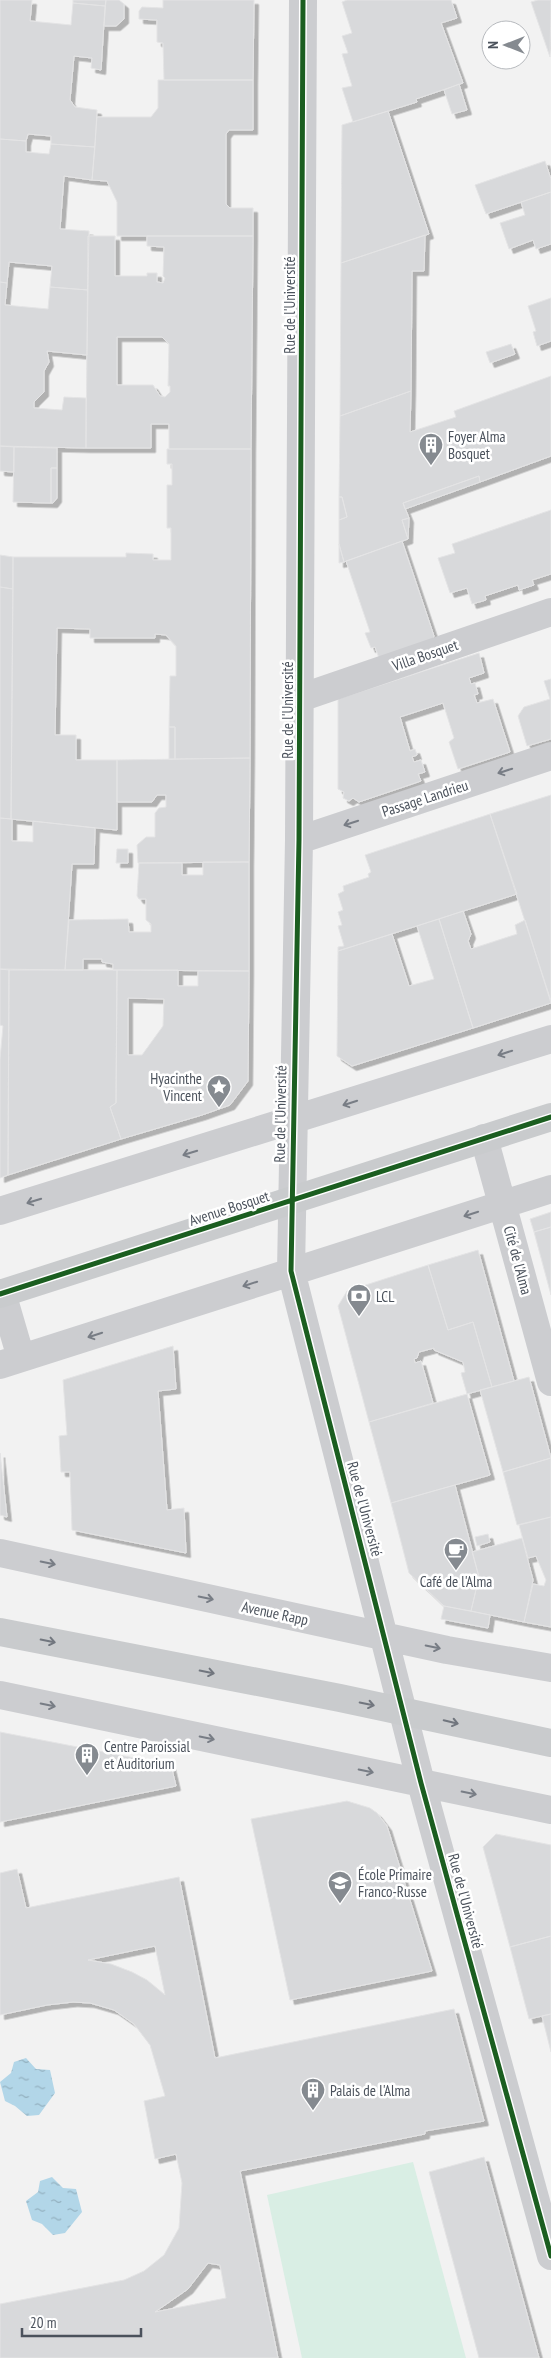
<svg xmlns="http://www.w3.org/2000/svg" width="551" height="2358" font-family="'PT Sans Narrow',sans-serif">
  <defs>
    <pattern id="water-ripples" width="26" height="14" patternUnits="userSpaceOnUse" patternTransform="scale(1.25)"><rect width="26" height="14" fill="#b2d6e8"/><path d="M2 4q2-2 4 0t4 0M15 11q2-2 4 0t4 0" fill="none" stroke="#93b0bf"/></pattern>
    <filter id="shadow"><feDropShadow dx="4.5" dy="4.5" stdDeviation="0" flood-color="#0004"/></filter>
  </defs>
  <rect width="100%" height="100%" fill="#f2f2f2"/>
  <path fill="#d9eee4" d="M413 2162 466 2358H302L267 2195Z"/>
  <path fill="url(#water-ripples)" d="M26 2058 36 2069 50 2070 55 2093 39 2115 27 2116 15 2106 5 2101 0 2082 11 2073 14 2062Z
    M52 2177 63 2188 76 2189 82 2212 65 2233 53 2235 42 2224 32 2220 26 2201 38 2192 40 2181Z"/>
  <path fill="#d8d9db" stroke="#e4e4e5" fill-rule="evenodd" filter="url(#shadow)" d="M0 0H32L30 21 71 25 73 3 105 6 101 70 91 68 92 58 74 56 70 100 75 107 97 110 95 147 51 144V136L28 134 26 141 0 139Z
    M73 0H106L105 6 73 3Z
    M106 0H119L124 4V19L116 26H104Z
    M163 0H254L253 80H164L163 43 157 42V20L139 19V11L142 7 163 8Z
    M451 0 457 18 441 23 463 83 416 99 417 102 353 122 342 88 352 86 342 54 348 53 342 36 352 33 342 2 347 0Z
    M538 0H551L550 57 531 2Z
    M158 80H253V130H229L226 134V204L230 208H253V236H117V202L107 181 92 180 97 117H151L158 108Z
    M459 84 467 110 452 114 444 90Z
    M388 111 429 234 341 263 342 125Z
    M0 139 26 141V152L49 154 51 144 95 147 92 180 64 176 60 229 89 231 88 290 50 287 52 266 9 262 7 283 0 282Z
    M545 161 551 179V192L486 214 475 185Z
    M551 192V244L536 249 533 240 509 249 500 223 525 215 521 202Z
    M425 235 424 271H412L411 391 340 416 341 263Z
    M88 236H115V276H147V273H157V282L163 283 165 278 163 276 164 247 147 246V236H253L251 449H169V424H151V448H86ZM117 337H162L169 344 168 386H170V392L165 397 160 396 153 385H117Z
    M0 282 7 283 5 305 48 309 50 287 88 290 87 355 47 351 49 362 44 371V392L34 402V408L62 410 64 397 86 398V448L0 446Z
    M551 298V341L537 346 533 332 536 331 528 306Z
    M511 344 515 354 490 363 486 352Z
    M551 376V456L480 482 479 476 403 503 409 518 402 520 408 539 344 562 339 544V520L347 517 342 497H339L340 416 411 391 410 432 456 417 454 411Z
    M0 446 14 447V472L0 471Z
    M14 447 57 448V468H51V503L13 502Z
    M167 449H251L250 758 175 759V727H169L170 676H176V646L166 635 155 634V638H90V629L57 628 55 735H76V760H117V830L11 819 13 557H126V553L153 554V560H171V528H167V485H172V464H167Z
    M51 468H57V498L53 503H51Z
    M479 476 480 482 405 509 403 503Z
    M339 497H342L347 517 339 520Z
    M551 510V574L532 580 534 585 519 590 518 585 485 596 486 600 472 604 467 588 450 593 438 558 455 553 452 544Z
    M409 518 408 539 402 520Z
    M402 541 434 636 431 644 380 661 375 647 371 648 365 633 370 632 346 561Z
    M339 544 344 562 339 563Z
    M0 555 13 557V589L0 587Z
    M0 587 13 589 11 819 0 818Z
    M479 653 484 673 469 678 471 684 475 683 478 694 474 695 477 703 493 699 510 752 458 769 449 742 454 738 443 703 400 717 410 751 415 749 417 755 412 757 414 762 421 760 425 772 418 774 421 781 359 802 353 798 349 801 343 798 344 792 338 789V699Z
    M551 679V739L527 746 518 716 524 707 550 699 544 681Z
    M169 727H175V759H169Z
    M250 758 249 862 138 863 137 845 146 837H155V813L159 808 166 807V795H157L152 802H117V760Z
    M551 795V1001L490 814Z
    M490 814 517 894 338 951V947L344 946 338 926 342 925 338 912 343 910 338 894 344 891 343 886 369 877 368 874 371 872 365 855Z
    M0 818 12 819V841L33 842V821L95 828 94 864H72L65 970 0 969Z
    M117 849H128V863H116Z
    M203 862H249V971L113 970V964L102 962V959H83V970H65L69 920 128 919 129 932H151V924L146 920V899H139L137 896 139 863H182V875H203Z
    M463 911 471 934 468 941 471 949 517 934 515 925 525 920 551 1003 473 1028 439 919Z
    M439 919 473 1028 352 1066 337 1056 338 951 392 934 409 986 434 979 417 926Z
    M0 969 9 970 8 1175 0 1178V1059L3 1026 0 1025Z
    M9 970H117L116 1103 110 1107 121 1139 8 1175Z
    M117 970H178V986H198V971H249L248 1081 230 1105 202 1115 121 1139 110 1107 116 1103ZM128 998 164 999 163 1026 142 1055H128Z
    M551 1212V1227L534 1232 530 1219Z
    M551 1227V1295L534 1232Z
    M478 1250 514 1381 492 1387 473 1322 448 1330 428 1265Z
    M428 1265 448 1330 473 1322 492 1387 467 1394 461 1373 465 1372 463 1362 434 1350V1348L419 1352 417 1358 414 1359 415 1363 421 1361 433 1403 369 1422 338 1306 347 1291Z
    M173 1346 176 1389 158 1391 167 1510 184 1508 186 1553 72 1530 70 1472H61L59 1436 67 1435 63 1380Z
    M529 1377 551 1458 503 1472 480 1390Z
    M467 1394 490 1475 391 1503 369 1422Z
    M0 1453 7 1517 0 1515Z
    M551 1458V1517L517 1525 503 1472Z
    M455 1485 479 1577 471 1611 444 1606 409 1573 391 1503Z
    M551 1517V1627L524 1622 533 1584 544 1586 546 1580 536 1556 528 1558 519 1525Z
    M488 1534 490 1542 477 1546 475 1537Z
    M522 1538 533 1580 524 1622 471 1611 479 1577 472 1552Z
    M444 1606 490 1615 488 1628 441 1619Z
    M0 1732 171 1765 176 1786 0 1822Z
    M347 1801 370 1808 377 1813 387 1826 432 1971 290 2000 251 1819Z
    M496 1834 551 1845V1936L510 1947 483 1847Z
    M17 1869 26 1908 179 1877 215 2058 454 2009 484 2121 425 2131V2134L240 2171 278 2358H0V2304L124 2280 144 2271 164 2255 179 2228 182 2183 176 2154 155 2159 144 2101 165 2096 150 2045 134 2024 114 2010 90 2003 73 2002 47 2005 0 2015V1873ZM155 1946 165 1995 147 1980 132 1972 111 1964 88 1960ZM208 2263 220 2265 226 2298 155 2312 188 2289Z
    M551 1936V2014L529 2019 510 1947Z
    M551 2014V2052L542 2016Z
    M484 2157 539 2358H479L429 2172Z"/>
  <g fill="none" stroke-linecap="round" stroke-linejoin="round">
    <path stroke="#cccdd0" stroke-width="28" d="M303 0 299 840 291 1271 421 1783 551 2256
      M300 698 551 612
      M299 840 551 756
      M484 1138 551 1382
      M0 1211 551 1039
      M2 1293 21 1358
      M0 1365 551 1189
      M0 1553 447 1650 551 1668
      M0 1695 551 1810"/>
    <path stroke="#c9cbcd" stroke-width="28" d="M0 1294 551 1117
      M0 1632 340 1698 551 1743"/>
    <defs>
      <path id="cycleway" d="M303 0 299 840 291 1271 421 1783 551 2256
        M0 1294 551 1117"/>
    </defs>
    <use href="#cycleway" stroke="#fff" stroke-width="8"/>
    <use href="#cycleway" stroke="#1b5e20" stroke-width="5"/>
  </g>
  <defs><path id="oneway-shaft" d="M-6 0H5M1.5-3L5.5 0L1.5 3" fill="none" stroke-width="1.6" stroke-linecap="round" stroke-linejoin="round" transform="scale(1.25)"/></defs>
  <g stroke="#787d85">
    <use href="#oneway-shaft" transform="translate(505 771) rotate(162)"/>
    <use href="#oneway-shaft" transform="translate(351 823) rotate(162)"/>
    <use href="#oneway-shaft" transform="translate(505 1053) rotate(162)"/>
    <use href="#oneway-shaft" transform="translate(350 1103) rotate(162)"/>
    <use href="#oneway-shaft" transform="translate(190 1153) rotate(163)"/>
    <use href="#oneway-shaft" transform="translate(34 1201) rotate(163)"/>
    <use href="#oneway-shaft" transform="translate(471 1214) rotate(162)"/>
    <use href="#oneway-shaft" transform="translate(250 1284) rotate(162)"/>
    <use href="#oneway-shaft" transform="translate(95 1335) rotate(162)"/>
    <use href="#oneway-shaft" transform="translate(48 1563) rotate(12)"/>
    <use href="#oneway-shaft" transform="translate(206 1598) rotate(12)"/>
    <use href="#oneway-shaft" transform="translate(433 1647) rotate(12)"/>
    <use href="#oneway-shaft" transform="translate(48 1705) rotate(12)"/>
    <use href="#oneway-shaft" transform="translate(207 1738) rotate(12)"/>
    <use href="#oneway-shaft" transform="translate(366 1771) rotate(12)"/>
    <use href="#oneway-shaft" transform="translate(469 1793) rotate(11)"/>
  </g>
  <g stroke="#71767e">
    <use href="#oneway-shaft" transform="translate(48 1641) rotate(11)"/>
    <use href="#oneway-shaft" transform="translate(207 1672) rotate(11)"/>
    <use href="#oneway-shaft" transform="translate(367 1704) rotate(12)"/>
    <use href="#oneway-shaft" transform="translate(451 1722) rotate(13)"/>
  </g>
  <defs>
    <symbol id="building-pin" viewBox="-11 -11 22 30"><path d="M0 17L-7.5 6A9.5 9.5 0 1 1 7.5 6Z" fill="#858a90" stroke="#fff"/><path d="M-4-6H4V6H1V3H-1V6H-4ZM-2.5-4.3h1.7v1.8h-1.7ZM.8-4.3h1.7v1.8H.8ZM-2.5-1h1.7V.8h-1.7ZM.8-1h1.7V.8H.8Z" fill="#fff"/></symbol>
    <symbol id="sight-pin" viewBox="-11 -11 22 30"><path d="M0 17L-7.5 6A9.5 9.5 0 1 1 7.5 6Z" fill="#858a90" stroke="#fff"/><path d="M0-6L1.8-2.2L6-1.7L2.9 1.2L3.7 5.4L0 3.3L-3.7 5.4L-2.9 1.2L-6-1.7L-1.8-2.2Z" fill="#fff"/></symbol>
    <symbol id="bank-pin" viewBox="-11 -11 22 30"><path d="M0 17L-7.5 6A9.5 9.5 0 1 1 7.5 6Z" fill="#858a90" stroke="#fff"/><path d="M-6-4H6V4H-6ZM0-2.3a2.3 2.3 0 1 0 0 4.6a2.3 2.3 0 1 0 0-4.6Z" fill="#fff"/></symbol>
    <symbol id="cafe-pin" viewBox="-11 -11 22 30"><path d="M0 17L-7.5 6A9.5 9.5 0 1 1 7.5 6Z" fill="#858a90" stroke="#fff"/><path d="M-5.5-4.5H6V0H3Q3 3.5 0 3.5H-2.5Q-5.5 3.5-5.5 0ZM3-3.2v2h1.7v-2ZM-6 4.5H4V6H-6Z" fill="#fff"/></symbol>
    <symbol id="school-pin" viewBox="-11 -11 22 30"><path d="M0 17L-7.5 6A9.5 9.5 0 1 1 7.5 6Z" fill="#858a90" stroke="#fff"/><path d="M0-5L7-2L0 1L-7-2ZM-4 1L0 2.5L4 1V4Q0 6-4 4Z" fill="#fff"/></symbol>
  </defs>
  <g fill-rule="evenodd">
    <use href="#building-pin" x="417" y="431" width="28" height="38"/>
    <use href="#sight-pin" x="205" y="1073" width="28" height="38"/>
    <use href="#bank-pin" x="345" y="1282" width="28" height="38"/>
    <use href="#cafe-pin" x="442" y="1536" width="28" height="38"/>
    <use href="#building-pin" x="73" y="1741" width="28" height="38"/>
    <use href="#school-pin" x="326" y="1869" width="28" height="38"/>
    <use href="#building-pin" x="299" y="2076" width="28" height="38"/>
  </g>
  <g text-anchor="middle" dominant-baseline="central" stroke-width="5" stroke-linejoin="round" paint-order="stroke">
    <g font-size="15" fill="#4b525c" stroke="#fff">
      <text transform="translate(289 305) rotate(-90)">Rue de l'Université</text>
      <text transform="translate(425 655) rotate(-19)">Villa Bosquet</text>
      <text transform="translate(287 710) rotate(-90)">Rue de l'Université</text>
      <text transform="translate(425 798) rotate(-18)">Passage Landrieu</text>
      <text transform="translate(280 1114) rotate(-89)">Rue de l'Université</text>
      <text transform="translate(229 1208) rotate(-18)">Avenue Bosquet</text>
      <text transform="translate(518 1260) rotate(75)">Cité de l'Alma</text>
      <text transform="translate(365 1509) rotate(75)">Rue de l'Université</text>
      <text transform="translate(275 1613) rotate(12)">Avenue Rapp</text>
      <text transform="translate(466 1901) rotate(75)">Rue de l'Université</text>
    </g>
    <g font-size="15" fill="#4b525c" stroke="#fff" text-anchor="start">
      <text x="448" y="436">Foyer Alma<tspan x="448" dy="17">Bosquet</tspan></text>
      <text x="202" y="1078" text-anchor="end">Hyacinthe<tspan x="202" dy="17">Vincent</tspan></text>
      <text x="376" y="1296">LCL</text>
      <text x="456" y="1581" text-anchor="middle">Café de l'Alma</text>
      <text x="104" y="1746">Centre Paroissial<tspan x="104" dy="17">et Auditorium</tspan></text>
      <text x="358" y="1874">École Primaire<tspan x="358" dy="17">Franco-Russe</tspan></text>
      <text x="330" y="2090">Palais de l'Alma</text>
    </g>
  </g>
  <g transform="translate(506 45) rotate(270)"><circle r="24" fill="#ffffff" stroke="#b7babe"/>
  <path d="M0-4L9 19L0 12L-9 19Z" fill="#858a90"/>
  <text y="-8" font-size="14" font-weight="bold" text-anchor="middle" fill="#4b525c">N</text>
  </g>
  <path d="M22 2328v8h119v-8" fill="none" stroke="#4b525c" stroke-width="2.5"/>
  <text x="30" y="2328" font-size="15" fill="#4b525c" stroke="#ffffff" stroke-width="4" paint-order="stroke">20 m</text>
</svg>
